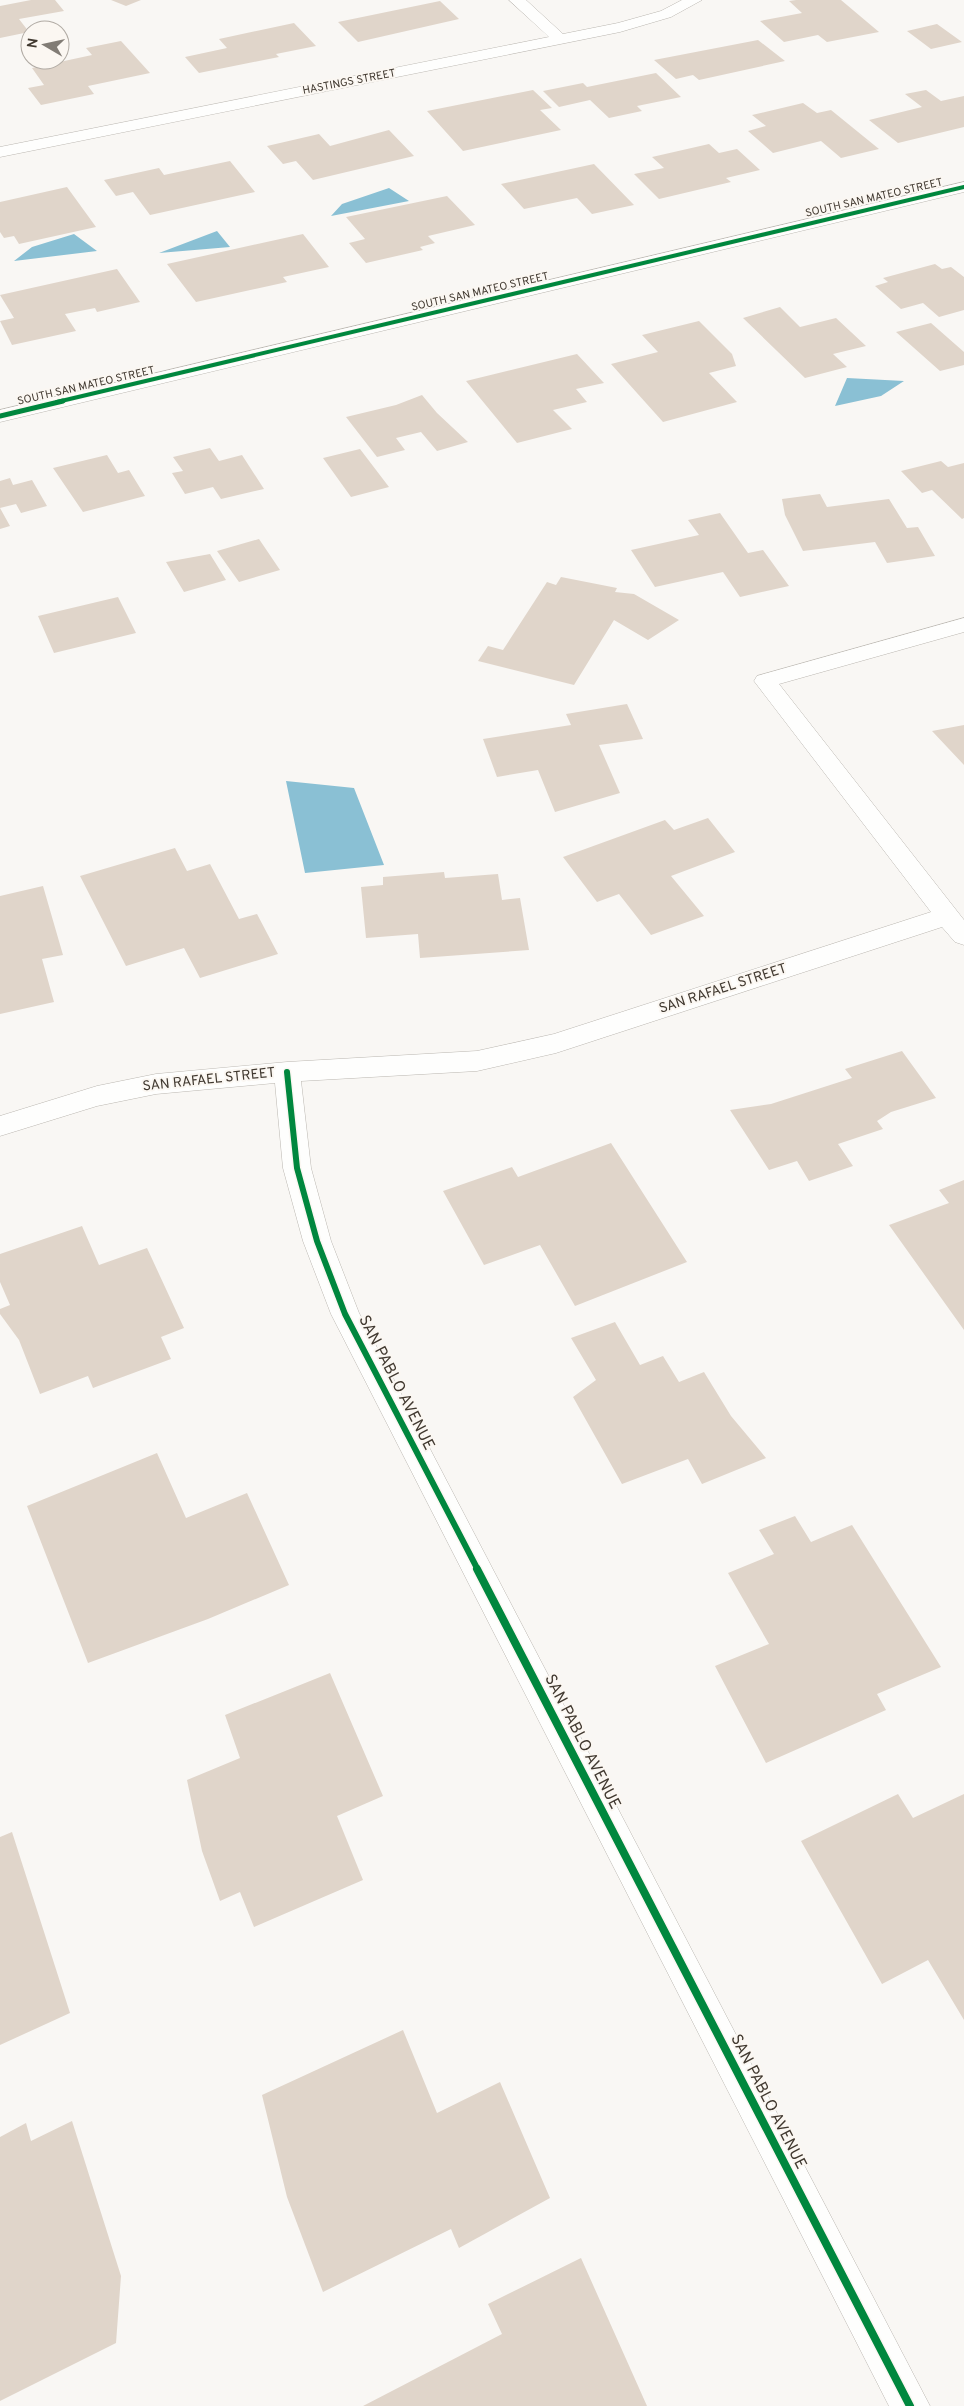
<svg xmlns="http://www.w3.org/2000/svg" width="964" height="2406" font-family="Overpass,sans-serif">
  <rect width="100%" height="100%" fill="#f9f7f4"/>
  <path fill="#8ac0d4" d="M389 188 409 201 331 216 342 204Z
    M217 231 230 247 159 253Z
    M74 234 97 251 14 261 32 247Z
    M847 378 904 381 881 396 835 406Z
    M286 781 354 788 384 865 305 873Z"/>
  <path fill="#e0d5ca" d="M31 0H55L64 11 19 19 29 32 0 38V6Z
    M111 0H141L126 6Z
    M796 0H841L879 32 827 42 818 35 784 42 760 21 802 13 789 1Z
    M440 1 459 19 358 42 338 22Z
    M294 23 316 46 276 54 279 57 199 73 185 57 227 48 219 39Z
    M937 24 962 42 931 49 907 31Z
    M758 40 785 61 699 80 693 75 676 79 654 60Z
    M121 41 150 73 88 86 94 94 41 105 28 88 44 85 32 68 92 55 86 48Z
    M656 73 681 97 637 106 642 111 609 118 590 100 559 107 543 91 583 83 587 87Z
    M533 90 552 108 540 110 561 130 463 151 427 111Z
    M926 90 941 101 964 96V127L898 143 869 120 922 107 905 94Z
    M803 103 817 113 831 110 879 149 841 158 821 141 773 153 748 131 766 126 752 115Z
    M389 130 414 156 313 180 296 161 283 164 267 146 319 134 330 146Z
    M709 144 719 153 737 149 760 170 726 178 731 182 659 199 634 174 664 168 652 157Z
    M230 161 255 192 150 215 133 192 116 196 104 180 159 168 164 175Z
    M594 164 634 205 592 214 577 198 524 209 501 184Z
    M67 187 96 227 19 244 14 236 4 238 0 232V202Z
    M447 196 475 225 428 236 435 243 420 247 423 250 366 263 349 243 365 239 346 217Z
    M303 234 329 267 283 277 287 282 196 302 167 264Z
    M935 264 942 269 951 267 964 277V310L939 317 923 303 901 309 875 286 888 282 883 278Z
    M117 269 140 302 97 312 95 308 65 314 76 331 12 345 0 321 14 318 0 295Z
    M780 307 800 327 836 318 866 346 833 354 847 367 805 378 743 318Z
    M699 321 732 354 736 366 709 373 737 402 663 422 611 364 658 352 642 335Z
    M931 323 964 352V365L940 371 896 332Z
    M577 354 604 383 576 389 587 402 553 410 572 429 517 443 466 381Z
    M422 395 437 413 468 442 437 451 421 432 396 438 405 450 377 457 346 417 396 405Z
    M210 448 219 461 242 455 264 489 221 499 213 487 185 494 172 473 183 471 173 457Z
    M360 449 389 487 351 497 323 458Z
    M107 455 118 473 129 470 145 496 83 512 53 468Z
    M941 461 948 467 964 463V518L962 519 932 490 922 493 901 471Z
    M10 478 13 485 32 480 47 506 21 513 16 504 0 508 10 526 0 529V481Z
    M820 494 827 507 889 499 907 528 918 527 935 556 887 563 875 542 803 551 785 515 782 499Z
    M720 513 748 553 763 550 789 586 740 597 723 572 655 587 631 550 699 535 688 520Z
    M259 539 280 570 239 582 217 551Z
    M210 554 226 580 184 592 166 562Z
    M561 577 617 588 615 592 634 594 679 620 648 640 614 620 574 685 478 661 488 646 503 650 547 582 556 585Z
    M118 597 136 633 54 653 38 616Z
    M627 704 643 739 599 745 620 793 555 812 538 770 497 777 483 739 571 725 566 714Z
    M964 725V765L932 731Z
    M708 818 735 852 671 876 704 916 651 935 619 894 597 902 563 857 665 820 674 830Z
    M175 848 187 871 210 864 239 919 257 914 278 954 200 978 184 948 126 966 80 876Z
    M444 872 445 878 498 874 502 900 520 898 529 950 420 958 418 934 366 938 361 887 383 885V877Z
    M43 886 63 955 42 959 54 1002 0 1014V896Z
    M902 1051 936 1098 891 1112 877 1121 883 1129 838 1144 853 1166 809 1181 797 1161 769 1170 730 1110 771 1104 852 1078 845 1069Z
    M611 1143 687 1262 575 1306 540 1245 484 1265 443 1191 512 1167 518 1177Z
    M964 1180V1330L889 1225 949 1203 939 1190Z
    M82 1226 99 1265 147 1248 184 1328 161 1337 171 1359 93 1388 88 1376 40 1394 19 1340 0 1314V1309L10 1305 0 1282V1254Z
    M615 1322 640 1365 663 1356 679 1382 704 1372 731 1416 766 1458 702 1484 688 1459 622 1484 573 1397 596 1380 571 1338Z
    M157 1453 186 1518 247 1493 289 1585 208 1619 88 1663 27 1506Z
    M795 1516 811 1542 852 1525 941 1667 877 1694 886 1710 766 1763 715 1666 769 1644 728 1573 774 1554 759 1530Z
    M330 1673 383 1796 337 1816 363 1880 254 1927 240 1892 220 1901 202 1851 187 1780 240 1758 225 1715Z
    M898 1794 913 1818 964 1794V2020L928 1960 882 1984 801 1841Z
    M12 1832 70 2013 0 2045V1837Z
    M403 2030 437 2113 500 2082 550 2198 459 2248 451 2229 323 2292 287 2197 262 2095Z
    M72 2121 121 2276 116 2343 0 2401V2137L26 2123 31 2141Z
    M581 2258 647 2406H363L502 2334 488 2304Z"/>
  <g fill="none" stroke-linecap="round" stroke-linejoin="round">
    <defs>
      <path id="minor" d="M509 0H526L563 34 618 23 661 11 682 0H702L671 17 620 32 0 157V147L549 37Z
        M964 182V192L0 422V410Z
        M964 618V632L779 684 964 920V945L955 942 942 927 556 1053 477 1071 301 1081 311 1168 331 1241 359 1313 930 2406H889L331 1314 303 1241 283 1168 275 1083 156 1094 97 1106 0 1136V1116L97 1086 156 1074 287 1062 477 1051 554 1034 931 912 754 681 757 676Z"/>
    </defs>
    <use href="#minor" stroke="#bbb7b1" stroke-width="1"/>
    <use href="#minor" fill="#fefefd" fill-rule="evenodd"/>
    <defs>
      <path id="cycleway-far3" d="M57 402 964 187"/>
      <path id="cycleway-far2" d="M0 416 63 401"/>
      <path id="cycleway-far1" d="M287 1072 297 1168 317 1241 345 1314 478 1570"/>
      <path id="cycleway" d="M477 1569 910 2406"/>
    </defs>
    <use href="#cycleway-far3" stroke="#fbf7f2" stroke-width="5.5"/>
    <use href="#cycleway-far2" stroke="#fbf7f2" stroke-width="8"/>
    <use href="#cycleway-far1" stroke="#fbf7f2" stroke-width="9"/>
    <use href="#cycleway" stroke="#fbf7f2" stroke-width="11"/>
    <use href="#cycleway-far3" stroke="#00873e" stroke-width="4"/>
    <use href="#cycleway-far2" stroke="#00873e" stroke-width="5"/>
    <use href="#cycleway-far1" stroke="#00873e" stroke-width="6"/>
    <use href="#cycleway" stroke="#00873e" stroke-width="8"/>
  </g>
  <g text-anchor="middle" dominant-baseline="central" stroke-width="4" stroke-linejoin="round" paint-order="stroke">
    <g font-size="11" fill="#413930" stroke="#fbf7f2">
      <text transform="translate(349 82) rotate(-11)">HASTINGS STREET</text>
      <text transform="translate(874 198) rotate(-13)">SOUTH SAN MATEO STREET</text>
      <text transform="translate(480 292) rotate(-13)">SOUTH SAN MATEO STREET</text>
      <text transform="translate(86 386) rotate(-13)">SOUTH SAN MATEO STREET</text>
    </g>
    <g font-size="14" fill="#413930" stroke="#fbf7f2">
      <text transform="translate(723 989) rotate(-18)">SAN RAFAEL STREET</text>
      <text transform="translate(209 1080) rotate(-6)">SAN RAFAEL STREET</text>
    </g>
    <g font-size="16" fill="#413930" stroke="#fbf7f2">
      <text transform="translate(396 1383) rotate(63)">SAN PABLO AVENUE</text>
      <text transform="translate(582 1742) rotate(63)">SAN PABLO AVENUE</text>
      <text transform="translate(768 2102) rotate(63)">SAN PABLO AVENUE</text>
    </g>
  </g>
  <g transform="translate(45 45) rotate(279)"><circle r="24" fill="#fbf7f2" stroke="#b1aba4"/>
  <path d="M0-4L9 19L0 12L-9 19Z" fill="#817c75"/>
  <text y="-8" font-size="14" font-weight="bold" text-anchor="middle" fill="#413930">N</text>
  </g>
</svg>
